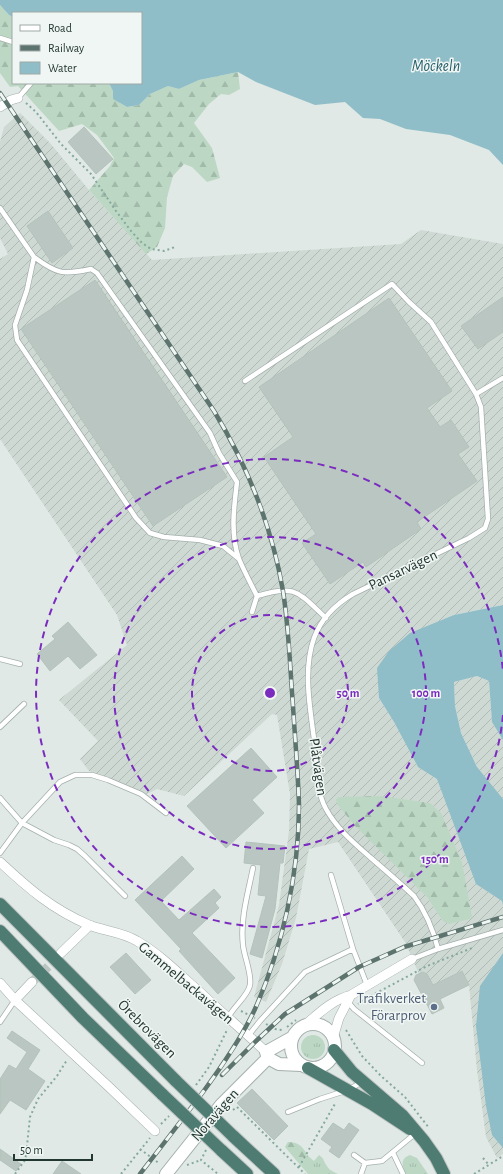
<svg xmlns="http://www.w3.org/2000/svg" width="503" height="1174" font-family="'Alegreya Sans',sans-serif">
  <defs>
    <pattern id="industrial-furrows" width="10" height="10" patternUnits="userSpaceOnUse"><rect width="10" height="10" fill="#cfd9d4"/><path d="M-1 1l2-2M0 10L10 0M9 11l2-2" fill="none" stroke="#b1bbb6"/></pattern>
    <pattern id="grass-tufts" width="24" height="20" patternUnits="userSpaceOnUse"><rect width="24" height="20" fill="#bcd8c4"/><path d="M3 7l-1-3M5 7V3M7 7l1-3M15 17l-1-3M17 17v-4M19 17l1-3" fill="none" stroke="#a1baa9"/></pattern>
    <pattern id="forest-firs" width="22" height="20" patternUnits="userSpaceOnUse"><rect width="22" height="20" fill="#bcd8c4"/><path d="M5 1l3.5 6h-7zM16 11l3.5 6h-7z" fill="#a1baa9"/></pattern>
  </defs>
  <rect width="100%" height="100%" fill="#e0e9e5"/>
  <path fill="url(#industrial-furrows)" d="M20 113 50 143 89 190 152 260 401 244 421 230 503 244V605L454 615 379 698 394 722 418 767H477L461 733 455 706 454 682 477 676 489 681 492 721 503 740V1154L497 1158 486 1137 477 1070 469 985 461 971 433 985 427 974 423 972 419 974 405 942 338 842 309 849 296 918 282 964 266 1002 254 997 279 905 289 831 290 794 277 715 272 714 184 796 157 789 147 794 89 771 80 759 98 741 59 700 127 645 117 615 0 439V259L8 254 0 238V142L4 127Z"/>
  <path fill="url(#grass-tufts)" d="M301 1047a12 12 0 1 1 24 0a12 12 0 1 1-24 0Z
    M307 1155 314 1161 319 1155C325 1159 323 1161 327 1166 329 1170 334 1172 338 1174H308L301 1166Z
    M410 1155 417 1158 428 1174H406C402 1167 400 1158 410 1155Z"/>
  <path fill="url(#forest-firs)" d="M0 5 9 15 13 17V83H109L120 103 127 107 139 105 150 94 168 86 179 89 199 80 238 72 240 89 229 95 221 94 209 104 194 123 212 148 220 178 207 182 192 167 184 164 173 176 167 197 165 228 157 247 146 254 89 190 110 166 114 158 97 135 82 124 59 131 18 86 10 87 0 73Z
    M381 796 430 803 441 813 462 862 472 917 470 919 449 924 442 920 427 897 355 826 337 804 336 799 339 797Z
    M288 1142C298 1142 303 1146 307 1155L301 1166 285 1147Z"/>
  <path fill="#8fbec8" d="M0 0H503V165L489 150 450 135 406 129 380 119 363 118 345 102 315 105 256 82 238 72 199 80 179 89 168 86 150 94 139 105 127 107 113 99V91L109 83H141V13H13V17L9 15 0 5Z
    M503 605V740L492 722 489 681 477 676 454 682 455 706 461 733 477 767 503 799V905L502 901 476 884 437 779 418 767 394 722 379 698 377 668 389 651 410 633 454 615Z
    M503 953V1148L492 1135 486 1106 476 1026 480 986Z"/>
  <path fill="#b9c6c1" stroke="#b4c2bc" d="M84 127 113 159 96 174 68 142Z
    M48 211 73 248 52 263 27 226Z
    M95 280 227 477 153 526 21 329Z
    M503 297V332L478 349 461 326Z
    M389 298 452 391 427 408 440 427 451 420 469 447 458 454 477 481 417 522 421 529 366 567 363 562 330 584 302 543 316 534 264 457 293 437 259 387Z
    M68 622 97 655 80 669 68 656 50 671 37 654 55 639 52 636Z
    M251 748 277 777 252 800 264 813 226 848 187 806Z
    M246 842 285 846 283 863H280L275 909 262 958 250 954 266 896 258 895 261 865 244 863Z
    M182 856 194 869 161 901 179 920 214 889 221 897 215 903 219 908 192 933 235 978 218 994 179 951 181 949 135 900Z
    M126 953 151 980 135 994 110 967Z
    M462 971 469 985 440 999 444 1008 432 1014 414 980 416 975 423 972 427 974 433 985Z
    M12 1031 40 1050 28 1069 45 1081 26 1110 10 1100 0 1114V1079L9 1065 16 1069 27 1052 7 1038Z
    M252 1089 288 1126 274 1140 237 1103Z
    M333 1123 344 1130 349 1123 359 1130 339 1158 329 1151 332 1147 321 1139Z
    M0 1149 21 1164 16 1171 0 1160Z
    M62 1161 81 1174H53Z"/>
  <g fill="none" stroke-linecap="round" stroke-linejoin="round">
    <path stroke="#bac5c1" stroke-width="9" stroke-dasharray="9 4.5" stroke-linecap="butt" d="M32 982 59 956"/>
    <defs>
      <path id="service" d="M0 38 13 42
        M18 98 31 83
        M0 208 34 257
        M245 381 392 284 409 302 431 322 476 394 481 407 488 519 485 528 469 538 353 594C336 604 321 619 314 638 302 672 311 712 315 747 317 767 316 791 326 809 337 829 354 843 371 858 385 870 400 883 414 896 426 912 433 929 438 949
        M476 394 503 378
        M239 559 223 546 200 540 164 537 150 533 136 518 17 340 15 325 27 290 34 257C57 274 63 275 91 269L97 273 210 433 219 453 237 482C234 507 230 534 239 559 244 571 251 584 257 596 296 584 298 592 326 618
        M252 612 257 596
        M0 659 20 664
        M0 727 24 704
        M0 798 22 823 0 853
        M331 875 353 949 367 985
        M125 896 85 856 77 849 69 845 54 840 22 823 60 782 75 775H92L108 780 141 794 166 813
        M412 959 438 949 503 930
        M348 1002 354 1009 422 1063
        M228 1018C233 1007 248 996 250 985 252 974 244 956 243 945 240 919 248 893 253 868
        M0 1022 15 1000
        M248 1036 260 1021 305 972 353 949
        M288 1112 320 1099 348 1090 362 1082
        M393 1153 403 1174
        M354 1155 365 1163 382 1161 416 1133
        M361 1174 365 1163"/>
      <path id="minor" d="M0 107 11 100 18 98
        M0 862C29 889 52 909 89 925 104 931 123 932 137 941 161 955 180 975 201 993 222 1013 245 1032 266 1052
        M61 953 90 925
        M0 983 15 1000 108 1086 155 1131
        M15 1000 32 982
        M304 1026C318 1014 332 1000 351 995L412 959
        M333 1038 339 1018 351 995"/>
      <path id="tertiary" d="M291 1046a22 22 0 1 1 44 0a22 22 0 1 1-44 0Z
        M293 1037 266 1052 268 1058 279 1064 301 1065
        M166 1174 221 1105 268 1058"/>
      <path id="trunk" d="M0 904 176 1081
        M0 931 83 1018 163 1095
        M334 1050 352 1072 402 1115 424 1141 436 1158 444 1174
        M308 1068 372 1104 410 1129
        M233 1136 274 1174
        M221 1150 247 1174"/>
    </defs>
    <use href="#service" stroke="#a4b0ac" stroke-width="6"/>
    <use href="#minor" stroke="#a4b0ac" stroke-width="10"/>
    <use href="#tertiary" stroke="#a4b0ac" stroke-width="14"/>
    <use href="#trunk" stroke="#bdc3c2" stroke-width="14"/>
    <path stroke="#85a99e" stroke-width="2" stroke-dasharray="2 3" stroke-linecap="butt" d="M26 103 36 112 61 144 91 174 116 211 131 231 142 243 151 249 164 251 175 247
      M358 1004 367 998 427 966 472 948
      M241 1011 255 1018
      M266 1024 275 1029 282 1030
      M287 1027 296 1020
      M346 1030 362 1056 381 1076 405 1097 429 1128
      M196 1085 209 1067 227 1030
      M233 1110 237 1107 305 1174
      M161 1124 169 1116
      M140 1149 160 1164
      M206 1150 201 1160 218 1174
      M483 1158 489 1165
      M187 1165 201 1160
      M299 1167 336 1102
      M15 1174 25 1160 26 1155 30 1117 38 1099 57 1076 67 1060
      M121 1174 150 1138
      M474 1174 503 1156"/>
    <use href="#service" stroke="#fff" stroke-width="4.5"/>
    <use href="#minor" stroke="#fff" stroke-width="9"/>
    <use href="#tertiary" stroke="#fff" stroke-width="12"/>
    <use href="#trunk" stroke="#4e7c72" stroke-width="12"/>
    <defs>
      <path id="rail" d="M0 93 214 411C248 467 272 527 283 591 289 629 290 668 293 706 295 739 298 772 299 805 299 873 283 946 255 1009 241 1039 222 1066 203 1092 182 1120 161 1147 140 1174
        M222 1075 255 1042 285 1014 359 967 404 947 503 917"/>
    </defs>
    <use href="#rail" stroke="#5d736e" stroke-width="4.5"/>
    <use href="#rail" stroke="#f0f6f3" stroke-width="3" stroke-dasharray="9" stroke-linecap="butt"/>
    <defs>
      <path id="trunk-bridge" d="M176 1081 233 1136
        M163 1095 221 1150"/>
    </defs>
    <use href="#trunk-bridge" stroke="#bdc3c2" stroke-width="14" stroke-linecap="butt"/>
    <use href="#trunk-bridge" stroke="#4e7c72" stroke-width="12"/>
  </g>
  <g fill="none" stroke="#7b2cbf" stroke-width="2" stroke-dasharray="7 5">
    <circle cx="270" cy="693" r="78"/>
    <circle cx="270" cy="693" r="156"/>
    <path d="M503 715A234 234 0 1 1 503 671"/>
  </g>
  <circle fill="#5c6f8a" stroke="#f0f6f3" stroke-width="1.5" cx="434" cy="1007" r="4"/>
  <g text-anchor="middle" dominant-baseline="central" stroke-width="3" stroke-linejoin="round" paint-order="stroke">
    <g font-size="15" fill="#233732" stroke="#f0f6f3">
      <text transform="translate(403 570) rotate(-26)">Pansarvägen</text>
      <text transform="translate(318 767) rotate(82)">Plåtvägen</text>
      <text transform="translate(186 983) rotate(40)">Gammelbackavägen</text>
      <text transform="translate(147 1029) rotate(45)">Örebrovägen</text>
      <text transform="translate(215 1115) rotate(-49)">Noravägen</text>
    </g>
    <g font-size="15" fill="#4e5e75" stroke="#f0f6f3" text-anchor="end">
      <text x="426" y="998">Trafikverket<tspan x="426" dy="17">Förarprov</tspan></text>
    </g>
    <g font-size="16" font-style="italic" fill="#255e6b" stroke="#f0f6f3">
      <text x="436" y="66">Möckeln</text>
    </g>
  </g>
  <circle cx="270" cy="693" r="6" fill="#7b2cbf" stroke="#f0f6f3" stroke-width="2"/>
  <g font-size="12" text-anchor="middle" font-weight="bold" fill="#7b2cbf" stroke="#f0f6f3" stroke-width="3" stroke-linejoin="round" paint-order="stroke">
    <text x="348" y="697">50 m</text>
    <text x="426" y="697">100 m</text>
    <text x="435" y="863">150 m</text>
  </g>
  <rect x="12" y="12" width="130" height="72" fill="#f0f6f3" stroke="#9eaaa6"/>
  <rect x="20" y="25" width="20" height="6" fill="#ffffff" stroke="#9eaaa6"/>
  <text x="48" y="32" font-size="12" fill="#233732">Road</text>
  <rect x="20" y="45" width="20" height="6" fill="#5d736e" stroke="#9eaaa6"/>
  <text x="48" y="52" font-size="12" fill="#233732">Railway</text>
  <rect x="20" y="62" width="20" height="12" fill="#8fbec8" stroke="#9eaaa6"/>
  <text x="48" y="72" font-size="12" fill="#233732">Water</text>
  <path d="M14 1154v6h78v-6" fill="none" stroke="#233732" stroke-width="2"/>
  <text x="20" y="1154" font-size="12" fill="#233732" stroke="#f0f6f3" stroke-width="3" paint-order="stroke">50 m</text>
</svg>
